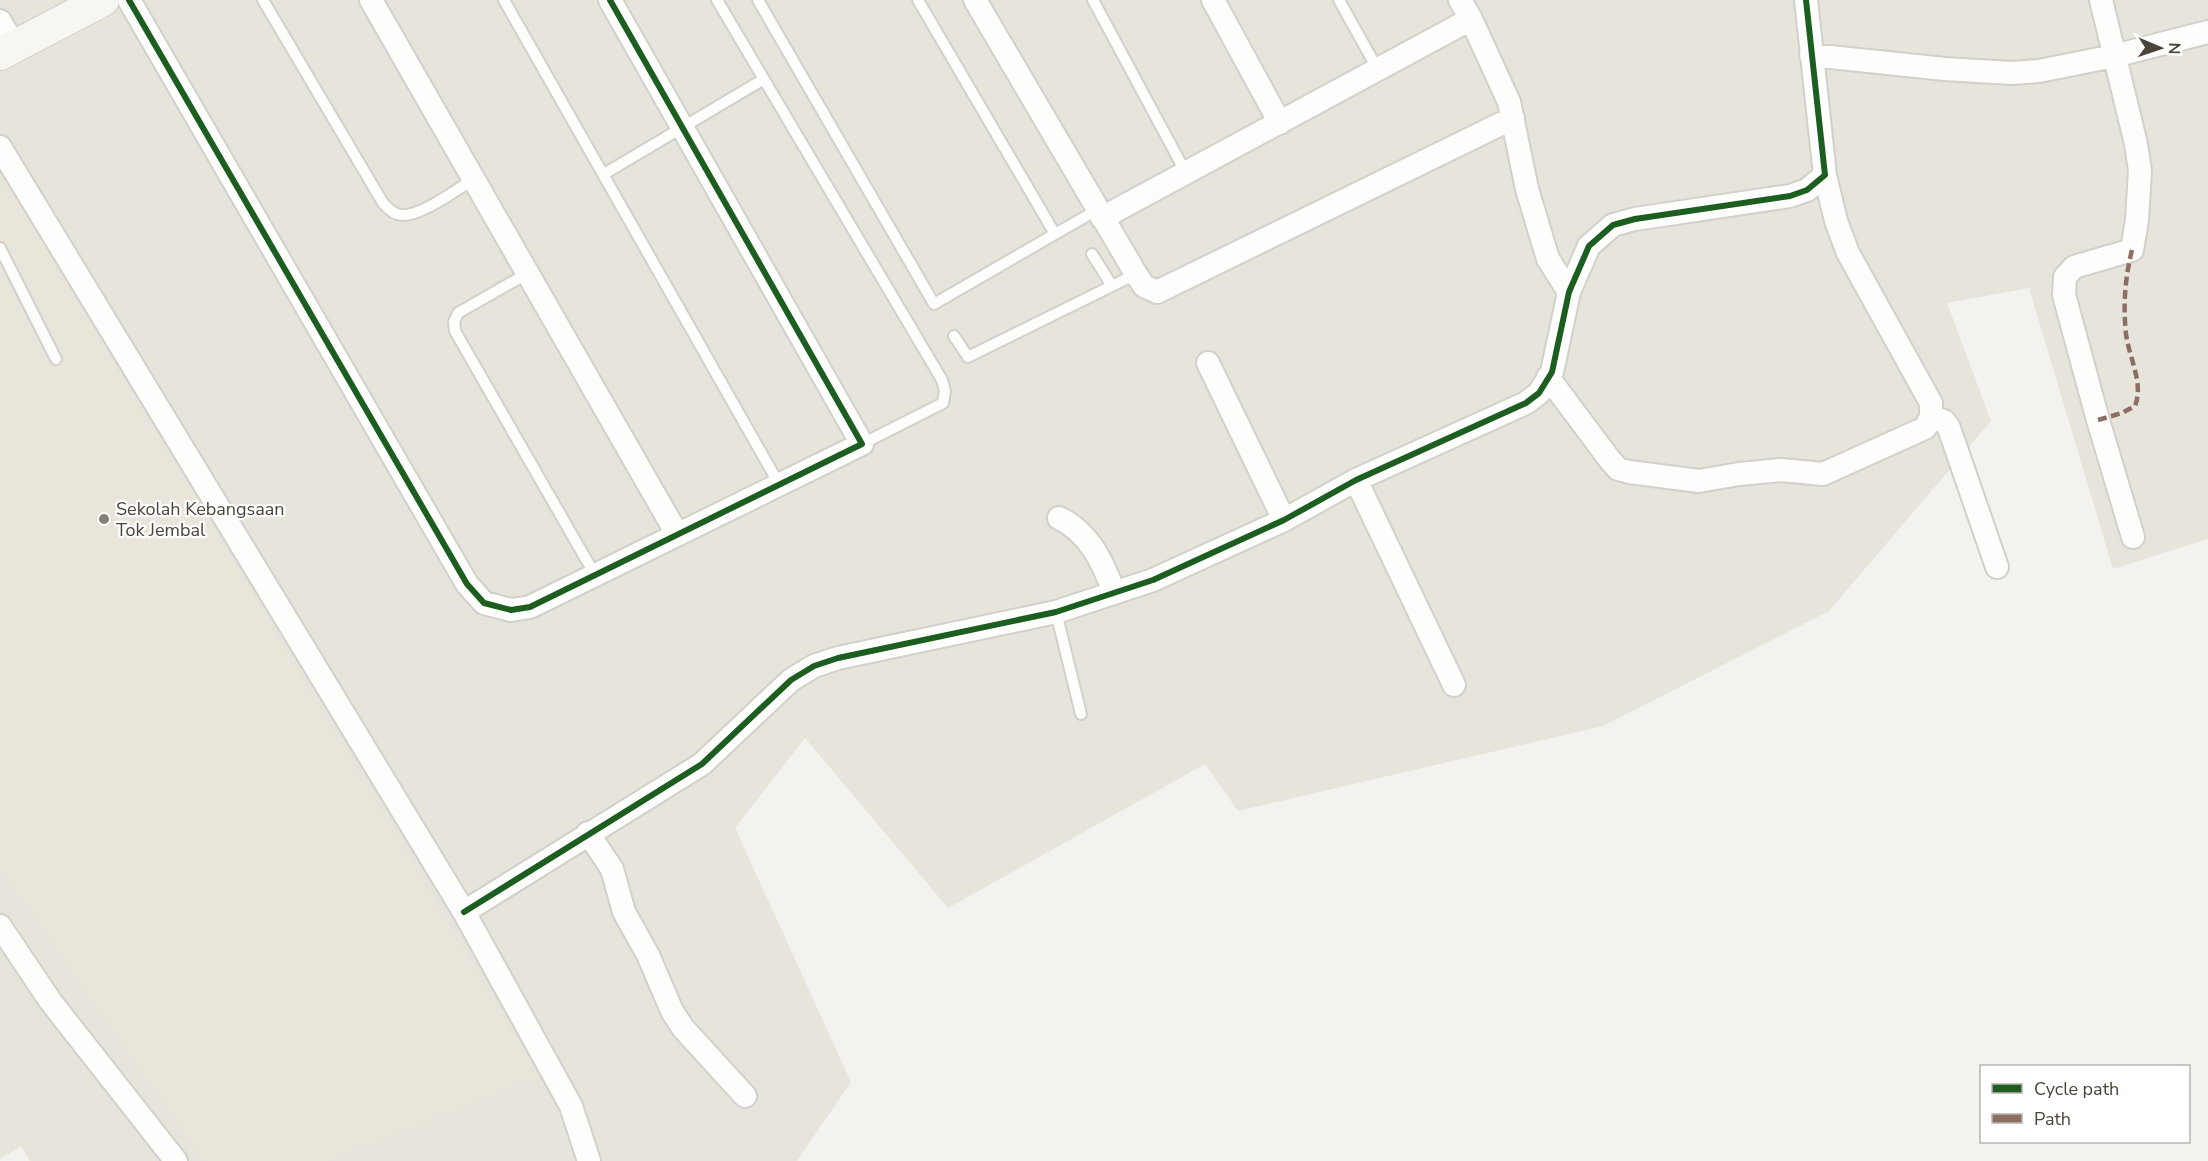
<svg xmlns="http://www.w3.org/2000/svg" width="2208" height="1161" font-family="'Nunito Sans',sans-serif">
  <rect width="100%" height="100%" fill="#f4f2ee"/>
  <path fill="#e7e4dc" d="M0 0H2208V539L2113 569 2029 288 1947 303 1991 421 1829 611 1603 726 1238 811 1205 764 948 908 805 738 735 828 851 1082 797 1161H30L21 1146 0 1159Z"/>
  <path fill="#eae5da" d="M0 169 539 1077 327 1161H203L0 868Z"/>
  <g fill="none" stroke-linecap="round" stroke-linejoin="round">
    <defs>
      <path id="service" d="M263 0 383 203C388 209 394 215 402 215 422 216 457 189 474 179
        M504 0 779 484
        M717 0 942 380 945 391 943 403 862 444
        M758 0 934 304 1055 234 918 0
        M1093 0 1186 173
        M1339 0 1378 70
        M604 174 764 79
        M1055 234 1097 210
        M0 248 56 359
        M1092 254 1112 286
        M528 273 458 313 454 322 455 331 595 575
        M954 336 968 357 1136 274
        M1056 612 1081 714"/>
      <path id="minor" d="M129 0 467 584 484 603 511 610 530 607 862 444 610 0
        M371 0 677 534
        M975 0 1136 274 1144 286 1157 292 1513 118
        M1213 0 1280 123
        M1460 0 1471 19 1509 102 1527 189 1548 259 1569 292
        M2101 0 2136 144 2140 170 2137 220 2132 250 2074 267 2065 277 2064 295 2098 420 2133 537
        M0 21 15 47
        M1811 55 1945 69 2011 73 2039 71 2114 56 2208 32
        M0 147 464 912 571 1106 589 1161
        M1102 218 1471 19
        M1208 363 1284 520
        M1548 377 1610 460 1618 469 1629 472 1699 481 1739 474 1781 470 1823 474 1925 428 1931 417V403L1848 253 1836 221 1825 175
        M1931 417 1944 421 1949 428 1997 567
        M1356 480 1454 685
        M1059 518C1089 532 1104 564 1114 593
        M588 833 612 869 624 912 648 955 672 1011 683 1028 745 1096
        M464 912 702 764 791 680 814 666 838 658 1056 612 1153 580 1284 520 1356 480 1526 403 1539 393 1552 372 1569 292 1589 246 1613 225 1635 219 1790 196 1807 190 1825 175 1806 0
        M0 926 51 1002 176 1161"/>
      <path id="secondary" d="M0 54 103 0"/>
    </defs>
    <use href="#service" stroke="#d2d0cb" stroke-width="14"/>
    <use href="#minor" stroke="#d2d0cb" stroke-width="26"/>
    <use href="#secondary" stroke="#d3cfc5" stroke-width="34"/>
    <use href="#service" stroke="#fdfdfc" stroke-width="10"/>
    <use href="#minor" stroke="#fdfdfc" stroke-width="22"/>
    <use href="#secondary" stroke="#f7f6f1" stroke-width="32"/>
    <path stroke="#8d6e63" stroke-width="4.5" stroke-dasharray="9 4.5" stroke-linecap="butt" d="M2098 420 2122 413 2135 406C2144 383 2129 358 2126 334 2123 305 2125 278 2132 250"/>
    <defs>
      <path id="cycleway" d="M129 0 467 584 484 603 511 610 530 607 862 444 610 0
        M464 912 702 764 791 680 814 666 838 658 1056 612 1153 580 1284 520 1356 480 1526 403 1539 393 1552 372 1569 292 1589 246 1613 225 1635 219 1790 196 1807 190 1825 175 1806 0"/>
    </defs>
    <use href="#cycleway" stroke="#fff" stroke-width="10"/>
    <use href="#cycleway" stroke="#1b5e20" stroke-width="6"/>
  </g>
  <circle fill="#868178" stroke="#fff" stroke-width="2" cx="104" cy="519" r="6"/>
  <g text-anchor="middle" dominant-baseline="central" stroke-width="4.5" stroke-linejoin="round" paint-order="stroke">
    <g font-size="18" fill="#4b4439" stroke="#fff" text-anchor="start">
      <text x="116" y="509">Sekolah Kebangsaan<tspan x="116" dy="21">Tok Jembal</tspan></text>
    </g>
  </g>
  <rect x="1980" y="1065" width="210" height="78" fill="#ffffff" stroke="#b7b4b0" stroke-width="1.5"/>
  <rect x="1992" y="1084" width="30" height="9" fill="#1b5e20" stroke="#b7b4b0" stroke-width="1.5"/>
  <text x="2034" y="1095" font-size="18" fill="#4b4439">Cycle path</text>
  <rect x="1992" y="1114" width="30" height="9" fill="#8d6e63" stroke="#b7b4b0" stroke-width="1.5"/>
  <text x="2034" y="1125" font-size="18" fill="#4b4439">Path</text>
  <g transform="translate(2160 48) rotate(92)" stroke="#ffffff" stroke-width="4.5" paint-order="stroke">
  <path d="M0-4.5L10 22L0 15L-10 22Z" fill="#4b4439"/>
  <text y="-9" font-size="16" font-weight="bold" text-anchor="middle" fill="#4b4439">N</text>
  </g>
</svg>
